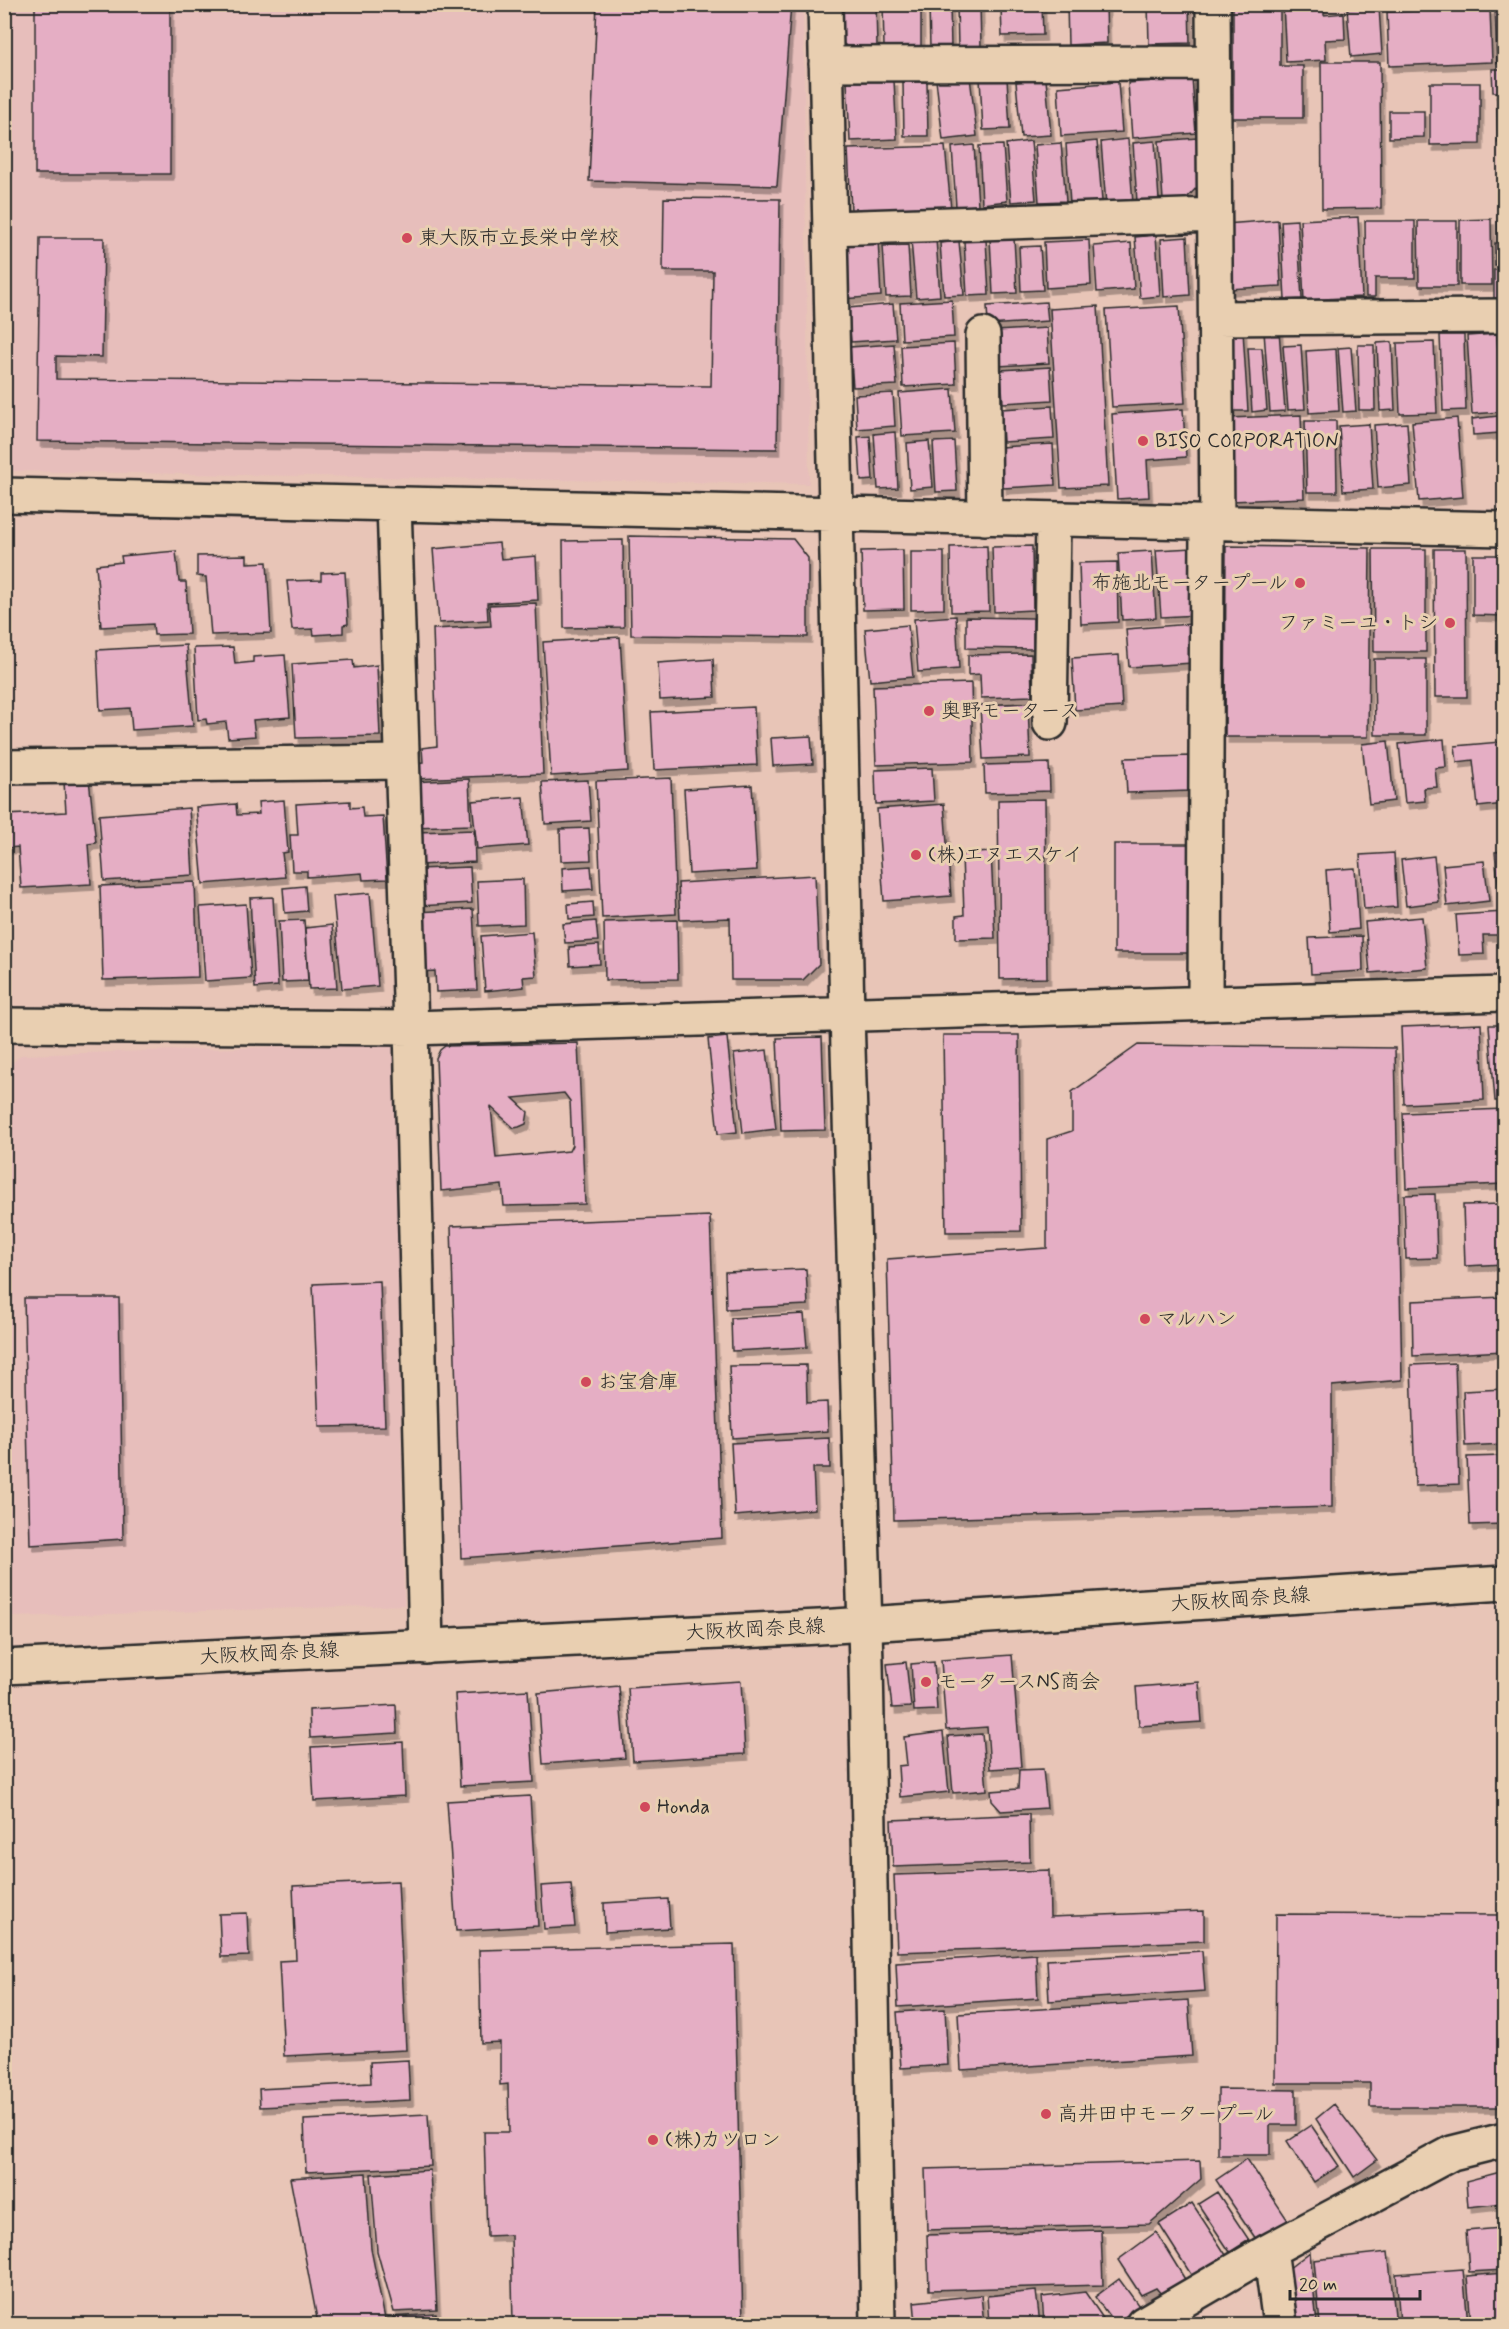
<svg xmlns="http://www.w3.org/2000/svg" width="1509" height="2329" font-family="Mynerve,'Klee One',sans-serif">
  <defs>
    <filter id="shadow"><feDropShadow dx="3.5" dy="6" stdDeviation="0" flood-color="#0004"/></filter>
  </defs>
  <rect width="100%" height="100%" fill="#e8c5b7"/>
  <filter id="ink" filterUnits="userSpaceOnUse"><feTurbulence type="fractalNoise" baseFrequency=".0167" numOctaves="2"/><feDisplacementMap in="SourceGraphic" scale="12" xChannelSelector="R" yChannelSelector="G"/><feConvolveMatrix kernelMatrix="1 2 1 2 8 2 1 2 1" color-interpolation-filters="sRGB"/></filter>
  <g filter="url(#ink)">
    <path fill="#e7bebb" d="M9 5H803L809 484 7 471Z
      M395 1043 404 1605 12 1617 5 1070 21 1055Z"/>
    <path fill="#e5aec4" stroke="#2b2b2b" stroke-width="1.5" fill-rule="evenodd" filter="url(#shadow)" d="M35 4H170V174H35Z
      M597 4H791L777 186 589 181Z
      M836 4H876L877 47H848L837 40Z
      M883 4H921V47L884 48Z
      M929 4H950L951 48 930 49Z
      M957 4H980L981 47 958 48Z
      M1042 4 1043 35 1002 36 1001 6Z
      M1067 4H1106L1107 43 1068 45Z
      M1148 4H1189L1190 43 1149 44Z
      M1233 4H1280V66H1303V118H1233Z
      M1283 4H1324V15L1344 13 1345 39 1325 40 1326 60 1286 62Z
      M1379 7 1382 54 1351 57 1347 9Z
      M1495 8H1504V63H1497Z
      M1490 9 1492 62 1389 66 1387 12Z
      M1321 62H1380L1381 208 1322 209Z
      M1492 69H1504V92H1493Z
      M970 77 977 136 943 140 936 80Z
      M1007 78 1010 129 983 130 980 79Z
      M1192 78 1196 133 1132 138 1128 83Z
      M1046 79 1051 135 1021 137 1016 82Z
      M894 80 897 139 850 141 847 82Z
      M903 82H927L928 136H904Z
      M1118 82 1122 132 1061 136 1058 87Z
      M1430 83H1480V144L1430 145Z
      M1497 97H1504V143H1498Z
      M1389 111H1424V137L1389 138Z
      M1197 138 1199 185 1185 200H1163L1159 141Z
      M1128 139 1133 203 1106 205 1101 142Z
      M1031 141 1036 200 1011 202 1006 144Z
      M1097 141 1102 201 1070 204 1066 144Z
      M1155 141 1159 200 1137 202 1133 143Z
      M1061 143 1066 201 1039 202 1035 145Z
      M974 145 978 205 956 207 952 147Z
      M1003 145 1007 201 982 204 979 146Z
      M945 146 951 209 851 211 848 149Z
      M664 198 780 199 777 449 37 441 40 238H104L102 357 56 356V379L711 386 713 271H663Z
      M1358 217 1362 297 1304 300 1300 220Z
      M1498 217H1504V241H1498Z
      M1491 219 1492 285H1460V220Z
      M1278 220 1281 286 1229 289 1225 224Z
      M1297 220 1302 299 1285 300 1281 221Z
      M1365 221H1415V278H1375V297H1366Z
      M1418 221H1457V286H1419Z
      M1156 235 1160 296 1140 298 1135 237Z
      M1187 237 1190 295 1164 297 1161 239Z
      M1014 238 1017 293 993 294 990 239Z
      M878 239 881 296 842 299 839 250 848 241Z
      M936 239 940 296 916 298 911 240Z
      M986 239 989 295 967 296 964 241Z
      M1089 240 1091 285 1046 288 1044 242Z
      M959 241 964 295 944 296 940 243Z
      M1131 243 1134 289 1097 292 1094 246Z
      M1495 243H1504V265H1495Z
      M908 245 911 296 886 297 883 246Z
      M1040 246 1043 290 1021 291 1019 247Z
      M1504 269V298H1494V270Z
      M952 300 954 337 902 340 900 303Z
      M1046 302 1048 321 988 325 987 306Z
      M893 304 896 339 851 342 848 308Z
      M1098 306 1108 486 1061 488 1050 309Z
      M1179 306 1185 403 1112 407 1106 310Z
      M1047 328 1049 363 998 366 996 331Z
      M1279 330 1285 411 1270 412 1264 332Z
      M1243 331 1248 411H1231L1226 333Z
      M1497 334 1501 412 1472 414 1467 336Z
      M1440 335H1464L1466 410 1443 411Z
      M1392 342 1395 410 1380 411 1377 343Z
      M1434 342 1437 413 1400 414 1397 343Z
      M954 343 956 384 903 387 901 346Z
      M894 344 897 385 853 387 850 347Z
      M1301 345 1305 409 1288 410 1283 346Z
      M1358 345H1374L1375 410H1359Z
      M1351 347 1356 411 1343 412 1338 348Z
      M1248 348H1262L1267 410 1252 412Z
      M1336 349 1339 411 1309 413 1306 351Z
      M1050 367 1052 400 1003 403 1001 370Z
      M952 389 955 433 902 436 899 393Z
      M893 393 895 426 857 429 855 395Z
      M1052 406 1054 439 1003 442 1001 409Z
      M1183 409 1186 457 1147 460 1149 497 1117 499 1112 414Z
      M1301 415 1304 498 1232 501 1229 418Z
      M1498 416 1500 433 1473 435 1472 419Z
      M1457 418 1463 497 1419 501 1412 422Z
      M1305 421H1336L1337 492H1307Z
      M1407 423 1411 485 1378 488 1374 425Z
      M1369 424 1373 489 1343 491 1339 426Z
      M895 432 898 488 878 489 874 434Z
      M870 436 873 480 861 481 858 437Z
      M929 441 933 487 910 489 907 443Z
      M954 441 957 491 936 492 933 442Z
      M1053 444 1055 485 1003 488 1000 447Z
      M629 536 793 539 808 558V637L631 635Z
      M623 540 624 627 564 628 563 541Z
      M499 543 501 559 536 556 538 600 487 603 488 620 439 623 433 549Z
      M987 546 989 611 951 612 950 547Z
      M1032 546 1033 610 994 612 992 547Z
      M1226 546 1370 548 1368 737H1225Z
      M1193 548 1198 615 1161 617 1156 550Z
      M1373 549H1426V652H1374Z
      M1434 549H1466L1467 697H1435Z
      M903 550 904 609 863 610 861 551Z
      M176 551 179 582H186L189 634 154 635 153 624 101 627 96 565 122 562 121 556Z
      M1152 551 1156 618 1122 620 1118 553Z
      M911 552H944V609L911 610Z
      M247 555V563L267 562 271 633 211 635 206 577 197 576V556Z
      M1473 555H1504V616L1473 615Z
      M1117 562 1118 622 1081 624 1079 563Z
      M345 572 348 624 343 625V633L314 635 313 629 292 630 287 581 321 580V573Z
      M536 603 543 774 414 779 412 763 423 762 422 748 437 746 433 629 491 626 489 605Z
      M956 616 959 669 918 672 914 619Z
      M966 617 1033 618V649L966 648Z
      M1190 624 1193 663 1129 667 1126 629Z
      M908 625 913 677 870 681 865 629Z
      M620 637 628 771 551 776 543 642Z
      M186 645 193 726 132 730 130 708 100 710 97 650Z
      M233 647 235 664 253 662V657L285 655 290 717 253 720 255 736 228 738 226 722 207 724 206 719 198 720 194 648Z
      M1031 654 1032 696 981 698 980 674 968 675V655Z
      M1119 655 1122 707 1075 710 1072 658Z
      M713 659 715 697 660 700 658 663Z
      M1374 659H1426V735H1375Z
      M353 660 354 668 377 665 380 736 296 738 292 664Z
      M971 683 973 762 876 765 873 686Z
      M1028 703 1030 757 983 759 980 705Z
      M754 707 757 765 654 770 651 712Z
      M811 736 813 764 773 766 771 738Z
      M1444 739 1446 767 1435 768 1437 787 1424 788 1425 801 1405 803 1399 744Z
      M1388 741 1394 801 1369 804 1362 744Z
      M1500 742 1504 804 1478 807 1473 760 1457 762 1455 746Z
      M1190 756 1191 791 1127 793 1125 758Z
      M1049 763 1050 791 985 793 984 765Z
      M932 768 934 801 876 804 875 770Z
      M671 778 676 914 602 918 596 781Z
      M89 779 96 843 88 844 91 884 21 888 18 847 8 848 5 815 66 812 64 782Z
      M469 779 471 825 414 827 411 782Z
      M588 780 591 821 545 824 542 782Z
      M752 785 757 870 689 874 684 789Z
      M523 797 528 845 477 849 472 801Z
      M1045 799 1047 978 1000 979 998 800Z
      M284 800 288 852 282 853 285 877 203 884 196 807 236 804 237 815 259 814 258 802Z
      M350 801V808L362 807 363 817 383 816 387 879 363 880 362 873 307 877V871H292L290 835H298L296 804Z
      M944 804 951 896 884 901 877 809Z
      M189 808 193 875 104 881 99 815Z
      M589 828 591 860 561 861 560 829Z
      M474 830 475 862 419 865 417 832Z
      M1114 844H1193L1192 953H1114Z
      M1504 851V902L1500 903 1495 852Z
      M991 852 995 938 956 939V916L964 915 962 854Z
      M1394 853 1397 907 1364 909 1360 855Z
      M1434 856 1439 902 1406 906 1401 860Z
      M1484 861 1489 901 1447 906 1443 865Z
      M591 866 593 889 563 891 562 868Z
      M470 867 472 903 418 906 417 869Z
      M1355 868 1359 929 1330 932 1326 870Z
      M815 875 819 964 803 980H731L730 918 680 920 678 883Z
      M523 879 524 924 479 926 477 881Z
      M195 882 198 977 103 980 100 886Z
      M305 886 307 911 285 913 283 888Z
      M370 893 378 986 342 989 333 896Z
      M273 897 278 986 255 988 250 898Z
      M593 902 594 917 569 919 568 904Z
      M246 904 251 978 205 981 200 907Z
      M473 909 477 990 436 992 435 971 420 972 416 912Z
      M1504 912V935H1483L1484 954 1459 955 1456 915Z
      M1422 917 1427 968 1370 973 1365 922Z
      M304 920 308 981 282 982 279 921Z
      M677 920 678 979 605 980 604 922Z
      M596 921 598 941 565 943 563 924Z
      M332 925 337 988 309 989 305 928Z
      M532 932 536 976 523 977 524 987 485 991 481 936Z
      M1362 936 1363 971 1311 974 1309 938Z
      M599 945 600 964 570 966 569 947Z
      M1481 1024 1484 1100 1404 1104 1401 1027Z
      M1489 1025H1504V1101H1495Z
      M943 1035H1019L1021 1231 946 1232Z
      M727 1037 737 1132 718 1134 708 1039Z
      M822 1037 825 1130 781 1131 777 1038Z
      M578 1043 585 1204 504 1206 502 1185 441 1191 436 1058 440 1050 445 1046ZM564 1093 570 1101 572 1145 569 1151 496 1158 491 1107 514 1128 519 1127 526 1124 528 1112 513 1098Z
      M1138 1045 1395 1048 1402 1380 1332 1386V1507L894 1520 887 1259 1047 1248V1139L1072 1131V1092Z
      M767 1050 776 1129 743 1133 734 1054Z
      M1504 1109V1184L1406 1188 1403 1113Z
      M1435 1194 1437 1258 1406 1259 1404 1195Z
      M1503 1204 1504 1264 1465 1266 1463 1205Z
      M710 1216 722 1538 461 1558 451 1226Z
      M806 1269 808 1305 726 1309 725 1272Z
      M380 1281 385 1426 319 1427 313 1284Z
      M1504 1297V1351L1413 1356 1412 1301Z
      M24 1298H119L123 1539 30 1545Z
      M804 1314 807 1347 732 1351 731 1318Z
      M1455 1363 1459 1484 1415 1486 1411 1365Z
      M806 1365 807 1403 827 1402 828 1431 732 1438 729 1366Z
      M1504 1389V1444L1465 1446 1463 1391Z
      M829 1438 830 1468H813L815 1509 735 1516 731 1443Z
      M1504 1456V1524L1470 1525 1467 1457Z
      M1012 1655 1021 1767 990 1769 987 1727 946 1730 941 1660Z
      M906 1662 911 1707 892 1708 887 1664Z
      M934 1662 937 1710 914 1711 911 1664Z
      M741 1681 745 1754 633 1761 628 1688Z
      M1199 1682 1202 1722 1139 1726 1136 1687Z
      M619 1686 625 1758 543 1764 538 1693Z
      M528 1690 534 1782 460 1786 455 1694Z
      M396 1705 397 1733 310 1738 309 1710Z
      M943 1732 949 1792 900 1797 898 1766 907 1765 904 1737Z
      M982 1734 987 1790 953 1793 948 1736Z
      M403 1742 405 1796 314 1801 311 1747Z
      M1043 1769 1047 1808 1001 1811 992 1801 991 1791 1018 1789 1019 1770Z
      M530 1796 538 1926 456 1931 447 1801Z
      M1029 1814 1030 1862 893 1867 891 1820Z
      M1049 1870 1050 1917 1204 1911V1941L897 1952 894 1875Z
      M398 1881 406 2050 284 2056 279 1961 296 1960 293 1886Z
      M571 1884 575 1927 544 1929 541 1886Z
      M668 1899 670 1928 605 1932 604 1903Z
      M247 1913 249 1956 221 1957 219 1914Z
      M1276 1914 1504 1915V2107H1370V2083H1275Z
      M734 1944 743 2324H513L511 2235 487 2236 484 2132H509L508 2084 500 2085V2042L481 2043 479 1950Z
      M1202 1951 1205 1991 1049 2001 1047 1960Z
      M1036 1954 1038 1998 898 2007 896 1963Z
      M1188 2000 1192 2056 961 2070 958 2014Z
      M945 2009 948 2065 901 2068 897 2012Z
      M408 2060 410 2100 260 2107 259 2089 371 2083 370 2062Z
      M1218 2089 1296 2090V2125H1270V2155H1218Z
      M1334 2104 1377 2160 1354 2177 1316 2119Z
      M428 2114 431 2166 306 2172 304 2120Z
      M1311 2125 1339 2166 1314 2182 1287 2141Z
      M1247 2159 1289 2222 1258 2242 1216 2180Z
      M1200 2161 1201 2179 1149 2224 927 2230 925 2169Z
      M430 2170 437 2310 394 2312 377 2251 371 2174Z
      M1504 2171V2203L1468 2207 1466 2181Z
      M366 2173 371 2249 386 2324H318L290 2178Z
      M1217 2192 1249 2240 1230 2252 1198 2204Z
      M1192 2203 1226 2255 1192 2276 1159 2224Z
      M1501 2228 1504 2237V2270L1469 2272 1466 2231Z
      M1101 2230 1103 2285 929 2290 927 2235Z
      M1156 2232 1186 2281 1162 2295 1156 2288 1141 2295 1118 2260Z
      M1310 2252 1317 2324H1291L1288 2269Z
      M1388 2252 1396 2324H1320L1314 2260Z
      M1463 2269 1468 2324H1400L1396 2274Z
      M1504 2273V2324H1471L1467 2276Z
      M1119 2279 1139 2306 1115 2324 1095 2297Z
      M1036 2291 1040 2324H989L987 2296Z
      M1085 2292 1107 2324H1044L1042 2297Z
      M981 2295 984 2324H916L914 2302Z
      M436 2314 437 2324H393V2317Z"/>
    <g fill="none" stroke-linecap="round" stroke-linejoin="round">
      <defs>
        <path id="street" d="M825 4 847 1014 866 1663 878 2324
          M1213 4 1217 523
          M826 64 1213 63
          M830 228 1214 215
          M1216 318 1504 316
          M983 335 985 518
          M4 495 1504 529
          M394 504 411 1028 426 1647
          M1050 723 1053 520
          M4 767 402 762
          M1205 1003 1207 523
          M4 1025 411 1028 1504 994
          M1270 2250 1280 2324
          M1143 2324 1270 2250 1452 2153 1504 2140"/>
        <path id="secondary" d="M4 1667 819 1627 1504 1583"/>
      </defs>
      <use href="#street" stroke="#2b2b2b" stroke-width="38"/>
      <use href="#secondary" stroke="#2b2b2b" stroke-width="38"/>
      <use href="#street" stroke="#e9cfb1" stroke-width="33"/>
      <use href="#secondary" stroke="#e9cfb1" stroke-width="33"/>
    </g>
  </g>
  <g fill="#d1495b" stroke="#e9cfb1" stroke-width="2">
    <circle cx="407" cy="238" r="6"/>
    <circle cx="1143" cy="441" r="6"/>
    <circle cx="1300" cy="583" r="6"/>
    <circle cx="1450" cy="623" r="6"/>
    <circle cx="929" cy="711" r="6"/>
    <circle cx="916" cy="855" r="6"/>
    <circle cx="1145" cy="1319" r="6"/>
    <circle cx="586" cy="1382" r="6"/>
    <circle cx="926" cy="1682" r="6"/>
    <circle cx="645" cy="1807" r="6"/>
    <circle cx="1046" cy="2114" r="6"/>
    <circle cx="653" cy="2140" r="6"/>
  </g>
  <g text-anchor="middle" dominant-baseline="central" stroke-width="6" stroke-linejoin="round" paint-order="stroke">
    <g font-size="20" fill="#2b2b2b" stroke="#e9cfb1" text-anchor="start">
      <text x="419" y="238">東大阪市立長栄中学校</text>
      <text x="1155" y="441">BISO CORPORATION</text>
      <text x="1288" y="583" text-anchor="end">布施北モータープール</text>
      <text x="1438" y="623" text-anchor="end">ファミーユ・トシ</text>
      <text x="941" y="711">奥野モータース</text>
      <text x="928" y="855">(株)エヌエスケイ</text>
      <text x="1157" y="1319">マルハン</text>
      <text x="598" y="1382">お宝倉庫</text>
      <text x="938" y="1682">モータースNS商会</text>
      <text x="657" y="1807">Honda</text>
      <text x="1058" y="2114">高井田中モータープール</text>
      <text x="665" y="2140">(株)カツロン</text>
    </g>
    <g font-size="20" fill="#2b2b2b" stroke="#e9cfb1">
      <text transform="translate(1240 1600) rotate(-4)">大阪枚岡奈良線</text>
      <text transform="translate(755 1630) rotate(-3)">大阪枚岡奈良線</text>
      <text transform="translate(269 1654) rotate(-3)">大阪枚岡奈良線</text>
    </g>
  </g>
  <rect width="1509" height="2329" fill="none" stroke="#e9cfb1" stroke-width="24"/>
  <rect x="12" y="12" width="1485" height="2305" fill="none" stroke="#2b2b2b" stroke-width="2" filter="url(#ink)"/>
  <path d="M1290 2290v9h130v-9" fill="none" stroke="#2b2b2b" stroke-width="3"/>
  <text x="1299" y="2290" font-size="18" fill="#2b2b2b" stroke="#e9cfb1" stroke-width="4.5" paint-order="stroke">20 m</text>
</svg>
